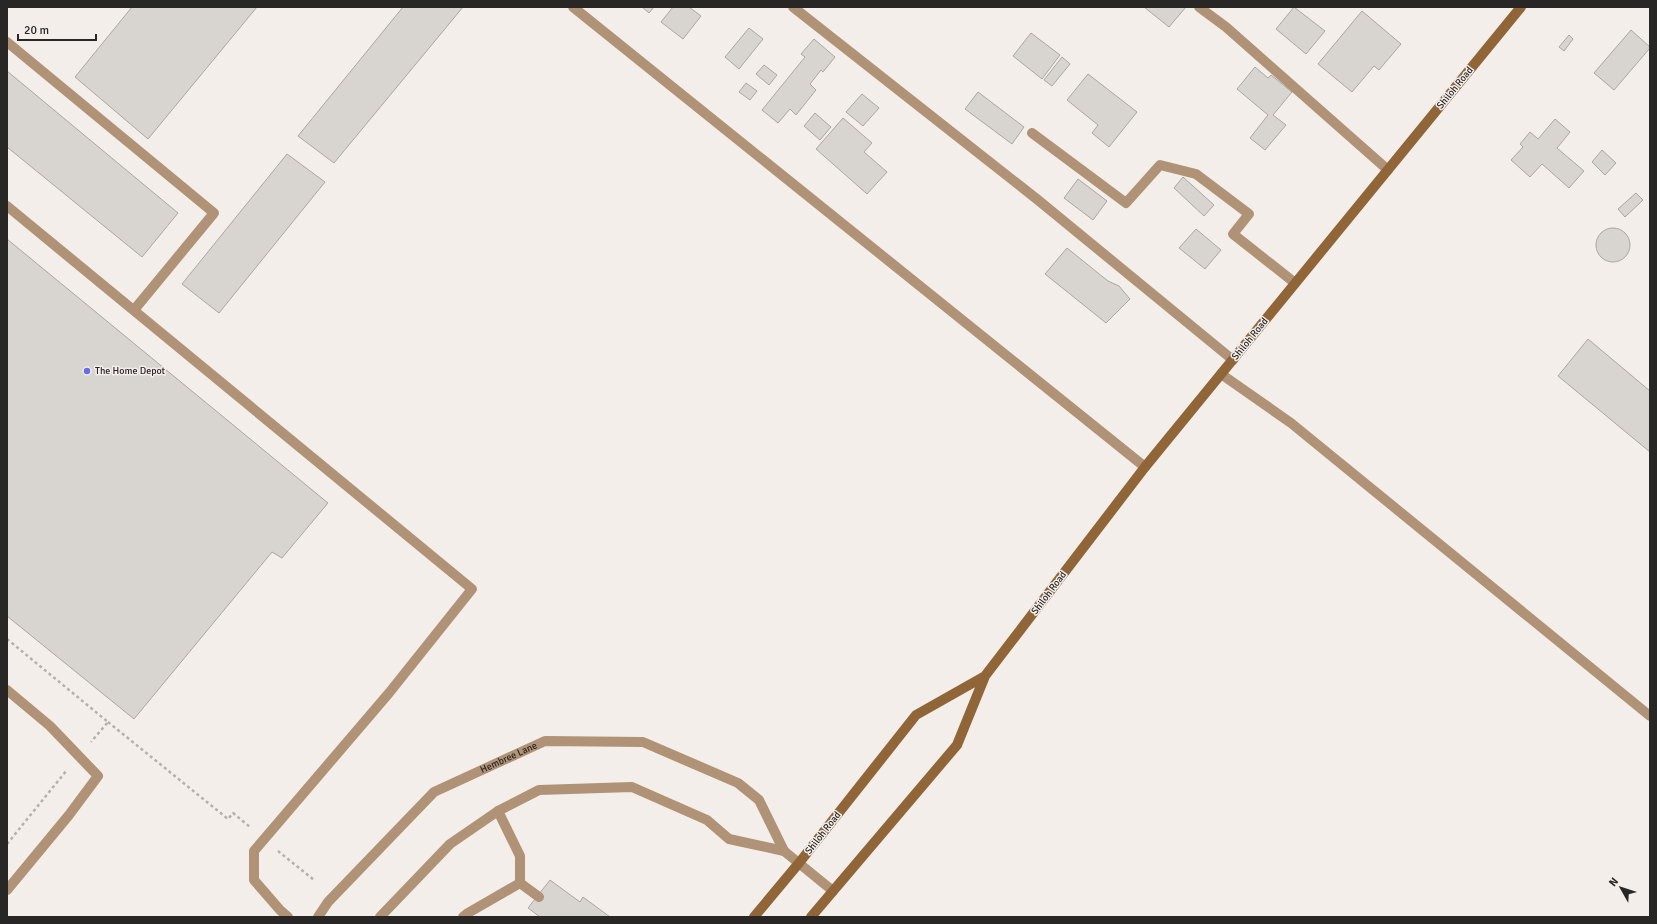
<svg xmlns="http://www.w3.org/2000/svg" width="1657" height="924" font-family="Signika,sans-serif">
  <rect width="100%" height="100%" fill="#f3eeea"/>
  <path fill="#d8d4cf" stroke="#aaa6a2" d="M132 7H257L148 139 75 77Z
    M403 7H463L334 163 298 136Z
    M642 7H654L649 13Z
    M673 7H689L701 16 683 39 661 22Z
    M1144 7H1186L1169 27Z
    M1294 7 1325 31 1306 54 1276 29Z
    M1362 11 1401 44 1379 70 1374 66 1352 92 1318 64Z
    M749 28 763 39 739 69 725 57Z
    M1631 30 1650 47V48L1614 90 1594 73Z
    M1031 33 1060 55 1042 79 1013 56Z
    M1569 35 1573 39 1564 51 1559 47Z
    M814 39 835 57 823 72 821 70 810 84 816 90 796 115 790 109 778 123 762 110 805 57 801 54Z
    M1062 57 1070 64 1052 86 1044 80Z
    M764 65 777 75 769 85 756 74Z
    M1255 67 1268 78 1271 75 1292 92 1273 115 1286 125 1265 150 1250 138 1268 115 1237 89Z
    M7 71 178 213 142 257 7 147Z
    M1088 74 1137 112 1109 147 1092 133 1098 125 1067 100Z
    M746 83 757 91 750 100 739 92Z
    M978 92 1024 127 1012 144 965 109Z
    M862 94 879 108 863 126 846 112Z
    M815 113 831 127 820 140 804 126Z
    M843 118 872 143 864 152 887 172 867 194 816 149Z
    M1555 119 1570 132 1557 148 1584 171 1569 188 1542 164 1530 177 1511 160 1523 147 1520 144 1530 132 1538 139Z
    M1602 150 1616 163 1605 175 1592 162Z
    M287 154 325 182 219 313 182 284Z
    M1183 177 1214 205 1204 216 1174 188Z
    M1078 179 1107 201 1093 220 1064 198Z
    M1636 193 1643 200 1625 217 1618 209Z
    M1596 245a17 17 0 1 1 34 0a17 17 0 1 1-34 0Z
    M1196 229 1221 250 1205 269 1179 248Z
    M7 239 328 503 282 558 272 552 134 719 7 616Z
    M1067 248 1108 281 1119 286 1130 299 1106 323 1045 274Z
    M1588 339 1650 391V452L1558 376Z
    M550 880 580 902 583 897 610 917H540L528 908Z"/>
  <g fill="none" stroke-linecap="round" stroke-linejoin="round">
    <path stroke="#b4b0ac" stroke-width="2.5" stroke-dasharray="3 3" stroke-linecap="butt" d="M7 639 108 722 91 742
      M108 722 228 819 233 813 250 827
      M7 844 67 770
      M278 851 314 880"/>
    <path stroke="#b09376" stroke-width="10" d="M573 7 1145 467
      M793 7 1038 200 1233 360
      M1199 7 1226 27 1388 170
      M7 42 214 213 134 310
      M1032 133 1126 203 1160 165 1196 174 1249 214 1233 234 1295 283
      M7 206 472 589 389 693 254 851V880L280 910 288 917
      M1221 374 1291 423 1650 716
      M7 690 50 726 98 776 69 815 7 890
      M520 883 539 897
      M463 917 468 913 520 883V856L498 811"/>
    <g stroke="#b09376" stroke-width="10">
      <path id="s1" d="M318 917 328 902 434 792 545 741 643 742 738 783 759 800 784 851"/>
      <path d="M380 917 450 844 498 811 539 790 632 787 707 820 729 839 784 851 833 891"/>
    </g>
    <path stroke="#906639" stroke-width="10" d="M754 917 799 863 916 715 985 676
      M811 917 957 745 985 676 1145 467 1521 7"/>
  </g>
  <circle fill="#676fe8" stroke="#f3eeea" stroke-width="1.5" cx="87" cy="371" r="4"/>
  <g text-anchor="middle" dominant-baseline="central" stroke-width="3" stroke-linejoin="round" paint-order="stroke">
    <g font-size="10" fill="#292725" stroke="#f3eeea">
      <text transform="translate(1455 88) rotate(-51)">Shiloh Road</text>
      <text transform="translate(1250 339) rotate(-51)">Shiloh Road</text>
      <text transform="translate(1049 593) rotate(-53)">Shiloh Road</text>
      <text stroke="none"><textPath href="#s1" startOffset="253">Hembree Lane</textPath></text>
      <text transform="translate(823 833) rotate(-52)">Shiloh Road</text>
    </g>
    <g font-size="10" fill="#292725" stroke="#f3eeea" text-anchor="start">
      <text x="95" y="371">The Home Depot</text>
    </g>
  </g>
  <rect width="1657" height="924" fill="none" stroke="#292725" stroke-width="16"/>
  <g transform="translate(1621 888) rotate(309)" stroke="#f3eeea" stroke-width="3" paint-order="stroke">
  <path d="M0-3L7 15L0 10L-7 15Z" fill="#292725"/>
  <text y="-6" font-size="11" font-weight="bold" text-anchor="middle" fill="#292725">N</text>
  </g>
  <path d="M18 34v6h78v-6" fill="none" stroke="#292725" stroke-width="2"/>
  <text x="24" y="34" font-size="12" fill="#292725" stroke="#f3eeea" stroke-width="3" paint-order="stroke">20 m</text>
</svg>
